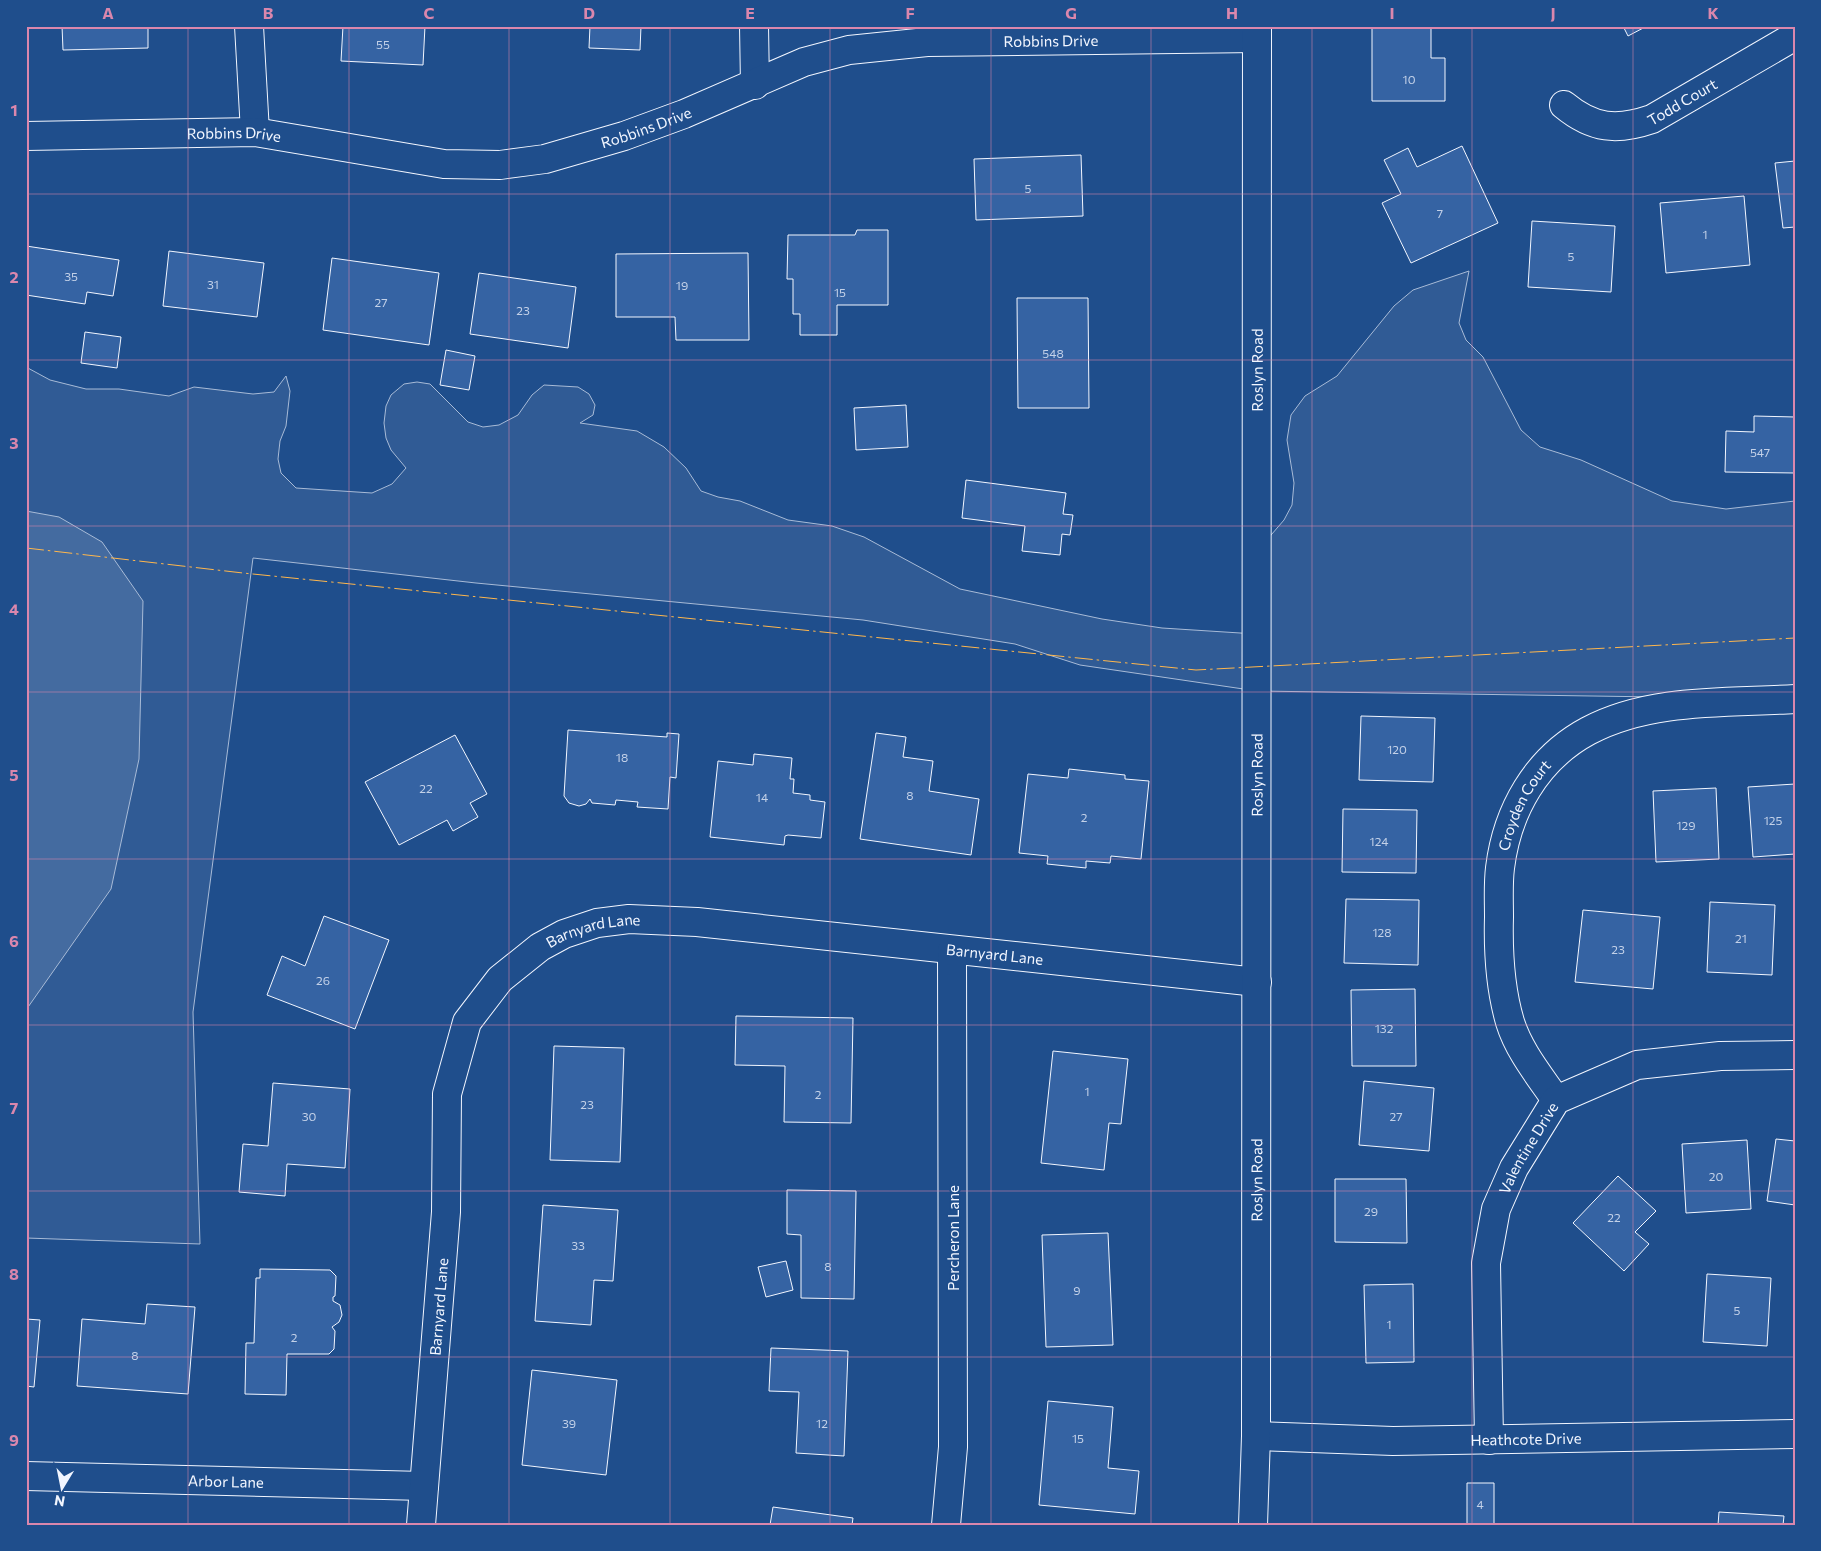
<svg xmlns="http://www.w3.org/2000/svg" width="1821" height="1551" font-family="Commissioner,sans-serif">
  <rect width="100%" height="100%" fill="#1f4e8c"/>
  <path fill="#305b95" stroke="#a8bbd7" d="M1469 271 1459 323 1466 340 1483 357 1521 430 1540 447 1581 460 1672 501 1726 509 1795 501V689L1659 697 1257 691 1080 665 1015 644 863 620 476 583 253 558 193 1012 200 1244 26 1238V367L50 380 86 389H119L169 396 194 387 253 394 274 392 286 376 290 391 286 426 280 441 278 459 281 473 296 488 372 493 392 484 406 468 391 450 386 438 384 423 386 406 391 395 404 384 417 382 430 384 468 422 483 427 499 425 518 415 532 395 544 385 578 387 589 394 595 405 593 415 580 423 637 431 664 447 686 468 701 491 718 497 740 501 788 520 832 526 864 537 960 589 1102 619 1162 628 1256 634 1259 549 1284 520 1292 505 1294 483 1287 440 1291 415 1305 396 1337 376 1394 306 1413 290Z"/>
  <path fill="#446ba0" stroke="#a8bbd7" d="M26 511 59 517 102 542 143 601 139 759 111 889 26 1010Z"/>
  <path fill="#3563a3" stroke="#f2f6ff" d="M62 26H148V48L63 50Z
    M343 26H425L423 65 341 61Z
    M590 26H641L640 50 589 48Z
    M1372 26H1431V58H1445V101H1372Z
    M1623 26H1647L1628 36Z
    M1462 146 1498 223 1411 263 1382 203 1401 194 1384 160 1408 148 1417 167Z
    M1081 155 1083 216 976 220 974 159Z
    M1795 161V227L1783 228 1775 163Z
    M1744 196 1750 265 1666 273 1660 203Z
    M1532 221 1615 226 1611 292 1528 287Z
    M857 230H888V305H837V335H800V314H793V279H787L788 235H855Z
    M26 246 119 260 113 296 87 292 85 304 26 295Z
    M169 251 264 263 257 317 163 306Z
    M748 253 749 340H676L675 317H616V254Z
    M332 258 439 273 429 345 323 330Z
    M479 273 576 287 568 348 470 334Z
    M1017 298H1088L1089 408H1018Z
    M85 332 121 337 117 368 81 363Z
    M446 350 475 356 469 390 440 385Z
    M906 405 908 447 856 450 854 408Z
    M1754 416 1795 417V473L1725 472 1726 431 1754 432Z
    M966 480 1066 493 1063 514 1073 515 1070 535 1062 534 1060 555 1022 551 1025 526 962 518Z
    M1361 716 1435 718 1433 782 1359 780Z
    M568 730 667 737V733L679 734 676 778 670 777 668 809 637 807 638 802 616 800 615 805 592 803 590 799 586 804 579 806 569 803 564 796Z
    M876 733 906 737 903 757 933 761 929 791 979 799 971 855 860 839Z
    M455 735 487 794 470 803 478 817 453 831 447 820 399 845 365 782Z
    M754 754 792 758 790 779H794L793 793 810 795V800L825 802 821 838 788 835 785 836 784 845 710 837 718 761 753 765Z
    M1069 769 1125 775V779L1149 781 1141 859 1111 856 1110 863 1086 861V868L1047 864 1048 856 1019 853 1028 774 1068 778Z
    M1795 784V854L1753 857 1748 787Z
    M1716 788 1719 859 1656 862 1653 791Z
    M1343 809 1417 810 1416 873 1342 872Z
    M1346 899 1419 900 1418 965 1344 963Z
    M1710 902 1775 905 1772 975 1707 972Z
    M1583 910 1660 917 1653 989 1575 982Z
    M324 916 389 940 355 1029 267 995 282 956 305 966Z
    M1415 989 1416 1066H1352L1351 990Z
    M736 1016 853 1018 851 1123 784 1122 785 1066 735 1065Z
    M554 1046 624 1048 620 1162 550 1160Z
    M1053 1051 1128 1059 1121 1124 1109 1123 1104 1170 1041 1163Z
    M1364 1081 1434 1088 1429 1151 1359 1145Z
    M273 1083 350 1089 345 1168 287 1164 285 1196 239 1192 243 1144 268 1146Z
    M1776 1139 1795 1141V1205L1767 1201Z
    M1747 1140 1751 1209 1686 1213 1682 1144Z
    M1618 1176 1656 1211 1635 1232 1649 1244 1624 1271 1573 1223Z
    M1335 1179H1406L1407 1243 1335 1242Z
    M787 1190 856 1191 854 1299 801 1298V1235L787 1234Z
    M543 1205 618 1210 613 1281 594 1280 591 1325 535 1321Z
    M1108 1233 1113 1345 1046 1347 1042 1235Z
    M786 1261 793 1290 766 1297 758 1267Z
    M260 1269 330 1270 336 1276 335 1296 333 1297V1301L340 1305 342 1315 339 1322 332 1327 335 1331 334 1349 329 1354H287L286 1395 245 1394 246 1343H254L256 1278H260Z
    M1707 1274 1771 1278 1767 1346 1703 1342Z
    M1413 1284 1414 1362 1366 1363 1364 1285Z
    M147 1304 195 1307 188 1394 77 1386 82 1319 145 1324Z
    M26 1319 40 1320 34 1387 26 1386Z
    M771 1348 848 1351 844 1456 796 1453 799 1392 769 1391Z
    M532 1370 617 1380 606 1475 522 1465Z
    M1048 1401 1113 1407 1108 1468 1139 1471 1135 1514 1039 1505Z
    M1467 1483H1494V1525H1467Z
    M773 1507 853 1518 852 1525H770Z
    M1719 1512 1784 1516 1783 1525H1718Z"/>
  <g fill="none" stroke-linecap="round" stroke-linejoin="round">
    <defs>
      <g id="minor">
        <path d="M249 26 255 132"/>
        <path d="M754 26 755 85"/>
        <path id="s1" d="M1564 105C1593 129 1617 131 1652 119L1795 36"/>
        <path id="s2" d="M26 136 255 132 444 164 500 165 545 159 624 136 684 114 804 62 849 50 927 42 1257 38"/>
        <path id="s3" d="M1556 1100C1539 1075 1519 1051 1510 1022 1500 988 1498 952 1499 917 1499 901 1498 884 1500 868 1507 811 1536 759 1588 731 1649 698 1727 703 1795 699"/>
        <path id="s4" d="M1256 1436 1393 1441 1795 1434"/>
        <path id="s5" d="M1489 1440 1486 1263 1496 1209 1514 1168 1556 1100 1637 1065 1720 1056 1795 1055"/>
        <path id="s6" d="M26 1476 424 1486"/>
        <path id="s7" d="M421 1525 446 1212 447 1094 467 1022 500 979 540 947 564 934 597 923 629 919 697 922 1257 982"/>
        <path d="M946 1525 953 1447 952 951"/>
      </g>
      <g id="major">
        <path id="s8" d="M1253 1525 1256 1436 1257 26"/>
      </g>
    </defs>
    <use href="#minor" stroke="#f2f6ff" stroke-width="30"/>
    <use href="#major" stroke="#f2f6ff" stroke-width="30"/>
    <use href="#minor" stroke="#1f4e8c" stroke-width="28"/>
    <use href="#major" stroke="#1f4e8c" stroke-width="28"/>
    <path stroke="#ffb74d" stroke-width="1" stroke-dasharray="18 4 2.5 4" stroke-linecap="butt" d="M26 548 243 573 1196 670 1795 638"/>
  </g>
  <path fill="none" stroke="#da87ad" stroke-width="1" stroke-opacity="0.55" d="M188 26V1525M349 26V1525M509 26V1525M670 26V1525M830 26V1525M991 26V1525M1151 26V1525M1312 26V1525M1472 26V1525M1633 26V1525M26 194H1795M26 360H1795M26 526H1795M26 692H1795M26 859H1795M26 1025H1795M26 1191H1795M26 1357H1795"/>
  <g text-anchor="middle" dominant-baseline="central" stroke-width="4" stroke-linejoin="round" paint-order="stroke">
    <g font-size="12" fill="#c3d1e8">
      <text x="383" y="44">55</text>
      <text x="1409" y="79">10</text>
      <text x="1028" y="188">5</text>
      <text x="1440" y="213">7</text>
      <text x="1705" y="234">1</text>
      <text x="1571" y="256">5</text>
      <text x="71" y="276">35</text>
      <text x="213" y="284">31</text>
      <text x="682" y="285">19</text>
      <text x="840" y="292">15</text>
      <text x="381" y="302">27</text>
      <text x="523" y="310">23</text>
      <text x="1053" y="353">548</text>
      <text x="1760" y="452">547</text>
      <text x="1397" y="749">120</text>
      <text x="622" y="757">18</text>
      <text x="426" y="788">22</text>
      <text x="910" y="795">8</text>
      <text x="762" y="797">14</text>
      <text x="1084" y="817">2</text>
      <text x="1773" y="820">125</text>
      <text x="1686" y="825">129</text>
      <text x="1379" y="841">124</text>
      <text x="1382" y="932">128</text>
      <text x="1741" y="938">21</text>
      <text x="1618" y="949">23</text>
      <text x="323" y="980">26</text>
      <text x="1384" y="1028">132</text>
      <text x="1087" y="1091">1</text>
      <text x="818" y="1094">2</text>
      <text x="587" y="1104">23</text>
      <text x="309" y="1116">30</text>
      <text x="1396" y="1116">27</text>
      <text x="1716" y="1176">20</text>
      <text x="1371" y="1211">29</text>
      <text x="1614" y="1217">22</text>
      <text x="578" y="1245">33</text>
      <text x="828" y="1266">8</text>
      <text x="1077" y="1290">9</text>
      <text x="1737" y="1310">5</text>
      <text x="1389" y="1324">1</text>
      <text x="294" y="1337">2</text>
      <text x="135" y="1355">8</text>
      <text x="569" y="1423">39</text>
      <text x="822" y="1423">12</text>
      <text x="1078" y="1438">15</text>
      <text x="1480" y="1504">4</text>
    </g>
    <g font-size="15" fill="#f2f6ff" stroke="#1f4e8c">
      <text stroke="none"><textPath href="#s2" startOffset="1048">Robbins Drive</textPath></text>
      <text stroke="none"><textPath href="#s1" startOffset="129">Todd Court</textPath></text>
      <text stroke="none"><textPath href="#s2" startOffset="628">Robbins Drive</textPath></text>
      <text stroke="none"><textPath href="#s2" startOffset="208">Robbins Drive</textPath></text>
      <text stroke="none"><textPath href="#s8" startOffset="1155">Roslyn Road</textPath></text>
      <text stroke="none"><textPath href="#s8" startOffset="750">Roslyn Road</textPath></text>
      <text stroke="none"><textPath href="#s3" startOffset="314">Croyden Court</textPath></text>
      <text stroke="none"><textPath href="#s7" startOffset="669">Barnyard Lane</textPath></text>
      <text stroke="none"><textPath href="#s7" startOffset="1074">Barnyard Lane</textPath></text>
      <text stroke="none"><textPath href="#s5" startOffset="301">Valentine Drive</textPath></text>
      <text stroke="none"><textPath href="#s8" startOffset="345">Roslyn Road</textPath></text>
      <text transform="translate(953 1238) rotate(-90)">Percheron Lane</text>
      <text stroke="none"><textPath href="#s7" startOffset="219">Barnyard Lane</textPath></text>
      <text stroke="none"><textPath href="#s4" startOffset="270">Heathcote Drive</textPath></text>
      <text stroke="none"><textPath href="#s6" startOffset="200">Arbor Lane</textPath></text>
    </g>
  </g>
  <rect width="1821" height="1551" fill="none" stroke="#1f4e8c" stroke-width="55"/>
  <g transform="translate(62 1488) rotate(190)" stroke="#1f4e8c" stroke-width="4" paint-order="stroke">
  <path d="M0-4L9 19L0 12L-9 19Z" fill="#f2f6ff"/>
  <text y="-8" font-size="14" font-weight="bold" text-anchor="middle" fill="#f2f6ff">N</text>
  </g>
  <rect x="28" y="28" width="1766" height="1496" fill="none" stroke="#da87ad" stroke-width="2"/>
  <g font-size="16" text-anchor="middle" font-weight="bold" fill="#da87ad">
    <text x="108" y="19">A</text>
    <text x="268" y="19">B</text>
    <text x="429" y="19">C</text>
    <text x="589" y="19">D</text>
    <text x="750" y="19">E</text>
    <text x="910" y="19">F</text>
    <text x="1071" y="19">G</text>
    <text x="1232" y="19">H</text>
    <text x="1392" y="19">I</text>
    <text x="1553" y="19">J</text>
    <text x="1713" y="19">K</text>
    <text x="14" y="116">1</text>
    <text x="14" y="283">2</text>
    <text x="14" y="449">3</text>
    <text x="14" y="615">4</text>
    <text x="14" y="781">5</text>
    <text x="14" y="947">6</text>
    <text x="14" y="1114">7</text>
    <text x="14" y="1280">8</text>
    <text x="14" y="1446">9</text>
  </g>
</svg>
